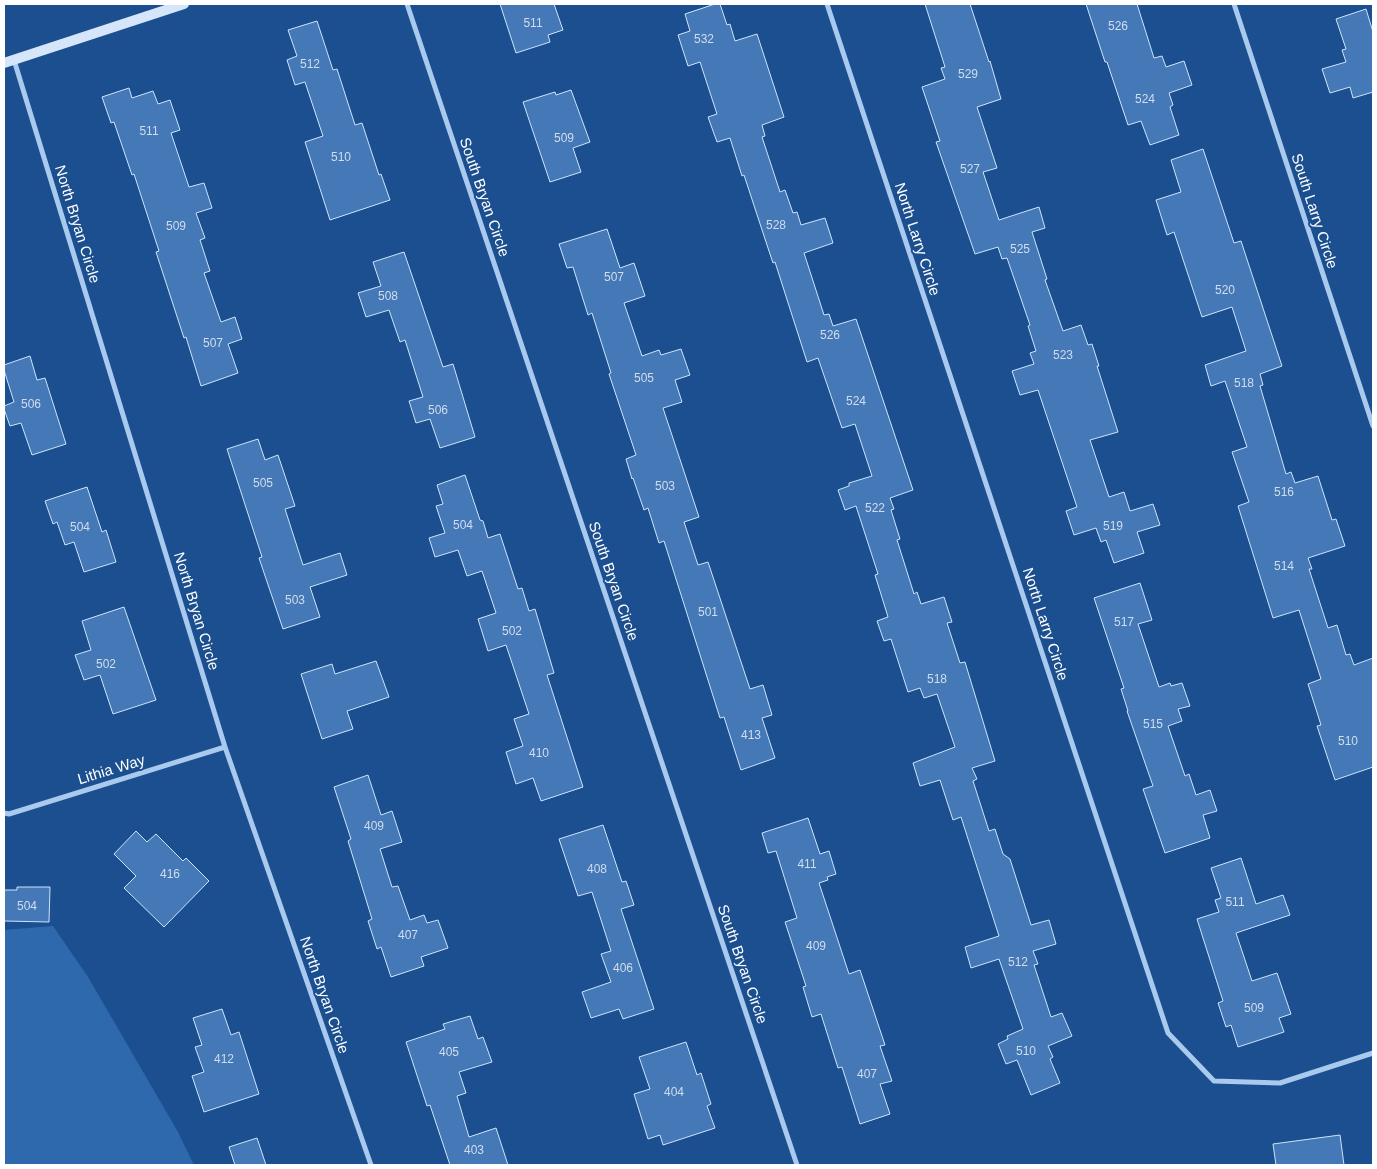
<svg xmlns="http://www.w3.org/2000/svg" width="1377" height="1169" font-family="Arial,sans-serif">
  <rect width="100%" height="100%" fill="#1b4f8f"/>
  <path fill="#2e69ad" d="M53 926 88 977 178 1132 194 1165H4V930Z"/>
  <path fill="#4478b7" stroke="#cfe3fa" d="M500 4H554L563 30 548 35 550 42 516 53Z
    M715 4H720L727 25 730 24 735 41 757 34 784 117 762 125 765 136 762 137 780 192 785 190 793 213 797 212 801 225 825 218 833 243 804 253 824 315 829 314 833 326 856 319 913 490 890 498 894 509 891 510 900 539 897 540 914 594 917 592 921 604 944 597 952 622 947 623 960 663 965 662 995 761 972 768 977 779 973 781 989 831 995 829 1003 854 1010 859 1031 925 1049 920 1056 944 1033 951 1038 964 1034 965 1051 1017 1062 1013 1072 1036 1048 1046 1053 1057 1050 1059 1060 1083 1031 1095 1017 1060 1006 1064 998 1044 1008 1039 1007 1036 1023 1029 999 959 971 968 965 947 999 936 961 817 953 820 940 780 920 786 913 763 955 747 937 694 924 698 920 688 908 692 891 639 884 641 877 621 888 617 875 575 878 574 856 506 845 510 838 490 849 486V483L872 476 855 424 842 428 818 358 807 362 775 262 773 263 766 242 744 175 742 176 730 138 717 142 708 117 717 114 700 62 688 66 678 35 690 31 685 14Z
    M925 4H970L989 62 990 61 1001 99 977 107 997 168 983 172 999 220 1039 207 1045 228 1032 232 1047 279 1045 280 1063 331 1081 325 1088 345 1092 344 1099 366H1097L1118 432 1090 440 1109 497 1124 492 1130 511 1153 504 1160 525 1137 532 1144 553 1114 563 1106 540 1101 542 1096 528 1074 535 1066 511 1077 507 1038 390 1020 395 1012 371 1034 364 1030 353 1036 351 1028 326 1030 325 1007 258 1002 259 998 247 975 254 936 142 940 141 922 87 945 79 941 68 945 67Z
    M1086 4H1137L1154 58 1162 56 1166 67 1184 61 1192 85 1169 93 1173 105 1170 107 1179 135 1150 145 1141 121 1128 125 1107 62H1105Z
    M1366 9 1373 32V92L1353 98 1350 87 1330 93 1322 69 1346 62 1342 50 1346 49 1336 19Z
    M317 21 333 70 337 69 355 125 362 123 379 175 381 174 390 200 330 220 305 142 323 136 305 82 295 85 287 60 297 56 288 30Z
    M129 88 132 98 153 91 158 104 170 100 180 130 171 133 189 187 204 183 212 208 196 213 205 238 200 240 210 271 204 273 221 322 235 317 242 339 228 344 238 373 201 386 186 337 184 338 156 252 159 251 134 174 132 175 114 122 111 123 102 97Z
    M571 90 590 142 573 148 581 172 550 182 523 102 555 92 556 95Z
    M1203 149 1234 243 1241 241 1282 366 1260 374 1263 385 1260 386 1286 474 1291 472 1295 483 1318 476 1332 520 1336 519 1345 546 1308 558 1312 569H1309L1328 628 1337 625 1346 655 1350 654 1354 665 1373 658V767L1335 780 1317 726 1321 725 1308 684 1321 679 1299 610 1273 618 1238 506 1249 502 1232 452 1247 447 1225 381 1211 386 1205 365 1246 351 1232 307 1202 317 1174 232 1167 235 1156 200 1181 192 1171 160Z
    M607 229 620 268 634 263 645 296 624 303 642 356 659 350 661 355 681 349 690 375 675 380 682 402 663 408 699 517 684 522 698 565 708 562 750 689 763 685 772 715 762 718 775 758 741 770 724 717 720 718 664 541 659 543 648 508 644 510 633 478 632 479 626 459 636 455 609 374 611 373 592 313 588 315 573 267 567 268 559 244Z
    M404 252 443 367 453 364 475 437 440 448 430 419 416 423 409 401 423 397 405 340 400 342 389 310 366 317 358 293 381 286 373 262Z
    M30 356 37 380 45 378 66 444 32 455 21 423 10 426 4 409V406L14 402 4 370V365Z
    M258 439 265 460 278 455 295 506 285 509 303 565 340 553 347 575 310 587 320 617 283 629 259 558 262 557 227 449Z
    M465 475 480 520 483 521 488 538 500 534 518 589 522 588 529 611 535 609 554 673 547 675 583 787 541 801 533 778 516 784 506 752 523 746 514 719 529 714 506 645 488 651 478 619 496 613 482 571 467 576 458 550 435 557 429 538 445 533 436 506 443 504 437 485Z
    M87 487 102 532 106 530 116 562 84 572 74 542 65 545 57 522 53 524 45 501Z
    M1140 583 1152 620 1138 624 1159 687 1170 683 1171 686 1182 683 1190 706 1178 709 1182 721 1168 726 1185 776 1189 774 1196 795 1210 790 1217 811 1203 815 1210 838 1165 853 1143 789 1153 786 1127 711H1128L1121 689 1124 688 1094 598Z
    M124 607 156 700 113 714 100 675 84 680 75 655 91 650 82 621Z
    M376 661 389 697 347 711 353 729 322 739 301 674 332 664 335 674Z
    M368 775 381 815 392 811 402 842 380 849 392 887 398 886 410 920 424 915 427 923 438 920 448 948 421 957 424 966 391 977 381 947 377 949 368 921 372 919 348 841 351 839 334 787Z
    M808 818 820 854 829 851 836 874 827 877 828 880 819 883 849 974 860 970 885 1045 880 1046 892 1081 880 1084 890 1114 860 1124 842 1067 838 1068 821 1014 812 1017 803 987 806 986 785 922 797 918 776 851 768 853 762 833Z
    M603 825 622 882 626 881 634 905 621 909 654 1009 623 1019 619 1009 591 1018 582 992 611 982 601 954 611 951 592 892 578 896 559 839Z
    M136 831 147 842 156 834 183 861 186 858 209 881 164 927 124 888 136 876 114 854Z
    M1241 858 1256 904 1283 895 1290 915 1236 933 1252 981 1277 973 1291 1014 1279 1018 1284 1032 1238 1047 1231 1025 1226 1027 1218 1003 1223 1001 1197 919 1219 912 1215 900 1221 898 1211 868Z
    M17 887H50L49 922 4 921V890H17Z
    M222 1009 231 1035 239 1032 259 1094 204 1112 192 1076 204 1072 195 1047 202 1045 193 1018Z
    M470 1016 478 1039 483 1037 492 1062 459 1072 466 1093 457 1096 469 1137 496 1128 508 1165H450L430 1105 427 1106 406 1042 445 1029 443 1024Z
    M686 1042 697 1075 701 1073 711 1104 707 1106 715 1128 663 1145 660 1135 648 1139 634 1094 650 1089 639 1057Z
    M1340 1135 1344 1165H1276L1273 1144Z
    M257 1138 266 1165H235L229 1147Z"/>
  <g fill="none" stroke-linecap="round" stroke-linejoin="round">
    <path stroke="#a9c9ee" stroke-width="5" d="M407 4 797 1165
      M827 4 1168 1033 1214 1081 1280 1083 1373 1053
      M1234 4 1373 426
      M14 60 225 747 371 1165
      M4 813 9 814 225 747"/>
    <path stroke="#d6e6fa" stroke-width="10" d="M4 63 184 4"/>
  </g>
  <g text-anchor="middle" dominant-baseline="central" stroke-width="4" stroke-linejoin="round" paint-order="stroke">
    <g font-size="12" fill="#d0dded">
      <text x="533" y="23">511</text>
      <text x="1118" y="26">526</text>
      <text x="704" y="39">532</text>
      <text x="310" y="64">512</text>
      <text x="968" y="74">529</text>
      <text x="1145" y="99">524</text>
      <text x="149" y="131">511</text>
      <text x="564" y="138">509</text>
      <text x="341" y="157">510</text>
      <text x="970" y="169">527</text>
      <text x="776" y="225">528</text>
      <text x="176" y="226">509</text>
      <text x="1020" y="249">525</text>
      <text x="614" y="277">507</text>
      <text x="1225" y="290">520</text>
      <text x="388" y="296">508</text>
      <text x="830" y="335">526</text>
      <text x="213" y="343">507</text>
      <text x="1063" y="355">523</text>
      <text x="644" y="378">505</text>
      <text x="1244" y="383">518</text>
      <text x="856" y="401">524</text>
      <text x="31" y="404">506</text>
      <text x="438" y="410">506</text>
      <text x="263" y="483">505</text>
      <text x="665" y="486">503</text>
      <text x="1284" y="492">516</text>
      <text x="875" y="508">522</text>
      <text x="463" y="525">504</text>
      <text x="1113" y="526">519</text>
      <text x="80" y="527">504</text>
      <text x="1284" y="566">514</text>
      <text x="295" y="600">503</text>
      <text x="708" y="612">501</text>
      <text x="1124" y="622">517</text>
      <text x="512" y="631">502</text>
      <text x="106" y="664">502</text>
      <text x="937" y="679">518</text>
      <text x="1153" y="724">515</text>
      <text x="751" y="735">413</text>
      <text x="1348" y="741">510</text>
      <text x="539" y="753">410</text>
      <text x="374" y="826">409</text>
      <text x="807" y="864">411</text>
      <text x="597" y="869">408</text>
      <text x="170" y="874">416</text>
      <text x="1235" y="902">511</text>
      <text x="27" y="906">504</text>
      <text x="408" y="935">407</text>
      <text x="816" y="946">409</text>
      <text x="1018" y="962">512</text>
      <text x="623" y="968">406</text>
      <text x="1254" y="1008">509</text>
      <text x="1026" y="1051">510</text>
      <text x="449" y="1052">405</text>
      <text x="224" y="1059">412</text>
      <text x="867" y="1074">407</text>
      <text x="674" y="1092">404</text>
      <text x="474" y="1150">403</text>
    </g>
    <g font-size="15" fill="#fff" stroke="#1b4f8f">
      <text transform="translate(485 197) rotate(71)">South Bryan Circle</text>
      <text transform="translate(1315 211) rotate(72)">South Larry Circle</text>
      <text transform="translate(78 224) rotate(73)">North Bryan Circle</text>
      <text transform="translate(918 239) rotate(72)">North Larry Circle</text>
      <text transform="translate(614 581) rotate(71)">South Bryan Circle</text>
      <text transform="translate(197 611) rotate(73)">North Bryan Circle</text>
      <text transform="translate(1046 624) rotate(72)">North Larry Circle</text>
      <text transform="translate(111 769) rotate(-17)">Lithia Way</text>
      <text transform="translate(743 964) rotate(71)">South Bryan Circle</text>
      <text transform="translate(325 995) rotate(71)">North Bryan Circle</text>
    </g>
  </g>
  <rect width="1377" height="1169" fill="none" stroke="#ffffff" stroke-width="10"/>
</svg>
